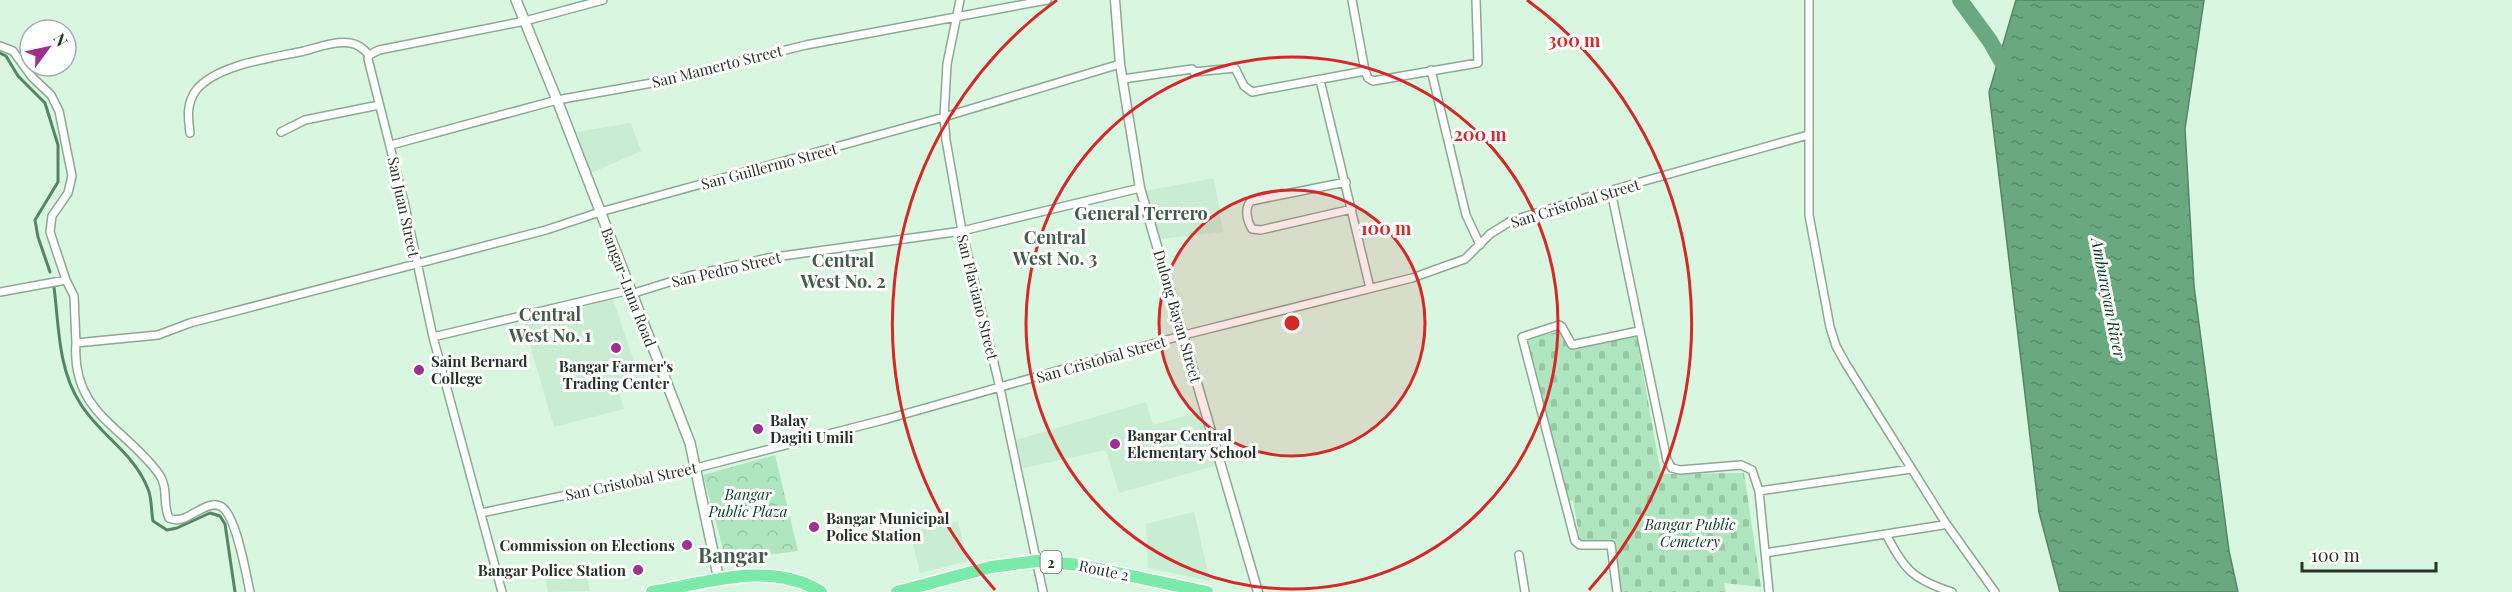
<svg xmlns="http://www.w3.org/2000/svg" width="2512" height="592" font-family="'Playfair Display',serif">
  <defs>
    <pattern id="forest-crowns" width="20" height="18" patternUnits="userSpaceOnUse" patternTransform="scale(1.5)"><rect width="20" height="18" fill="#afe6c0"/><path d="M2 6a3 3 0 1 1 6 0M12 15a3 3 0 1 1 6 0" fill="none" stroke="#97c6a5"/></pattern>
    <pattern id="cemetery-stones" width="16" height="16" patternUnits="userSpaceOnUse" patternTransform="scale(1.5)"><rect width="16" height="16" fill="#afe6c0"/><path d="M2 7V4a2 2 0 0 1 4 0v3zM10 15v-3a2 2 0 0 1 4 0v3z" fill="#97c6a5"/></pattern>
    <pattern id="water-ripples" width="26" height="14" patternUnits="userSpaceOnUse" patternTransform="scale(1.5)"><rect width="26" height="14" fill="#6aa97f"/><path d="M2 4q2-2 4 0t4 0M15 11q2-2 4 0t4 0" fill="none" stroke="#578a68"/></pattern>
  </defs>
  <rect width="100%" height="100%" fill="#d9f6e1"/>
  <path fill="#c9edd3" d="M631 123 641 151 591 173 576 132Z
    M1214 178 1223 232 1160 239 1146 191Z
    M613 299 642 385 619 392 624 409 554 427 523 322Z
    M1146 402 1153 425 1203 411 1218 465 1119 493 1106 450 1023 468 1016 440Z
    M1194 512 1210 581 1148 568 1146 524Z
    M958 521 968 561 920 573 910 532Z
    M584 563 590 591 548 592 543 571Z"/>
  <path fill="url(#forest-crowns)" d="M775 455 798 551 726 560 703 475Z"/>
  <path fill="url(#cemetery-stones)" d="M1561 331 1572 350 1636 334 1661 474 1744 473 1761 587 1724 583 1726 592H1619L1614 543 1580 542 1573 500 1567 502 1526 339Z"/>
  <path fill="url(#water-ripples)" stroke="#568566" stroke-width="1.5" d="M2016 0H2204L2185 129 2194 286 2229 551 2238 592H2060L2039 512 1989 92Z"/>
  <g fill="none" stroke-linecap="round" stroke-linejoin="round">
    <path stroke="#568566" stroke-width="3" d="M0 53 6 56 18 76 45 103 58 145V182L35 220 38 237 50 272
      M54 287C59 326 58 369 80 403 100 436 133 451 148 489 152 498 151 511 153 521L167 530 177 528 210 513 220 516 225 524 235 592"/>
    <path stroke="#6aa97f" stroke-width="16" d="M1960 0 1990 41 2010 76"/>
    <defs>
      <path id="minor" d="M960 0 947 64 944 117 946 140 962 231 1000 388 1043 592
        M1352 0 1365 71 1368 78 1373 81 1478 63 1476 0
        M0 46 13 51 32 77 51 95 59 111 72 176 68 193 52 216 50 232 66 280
        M1431 70 1466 215 1480 245
        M1123 79 1192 69 1194 72 1235 68 1244 86 1252 92 1365 71
        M1320 80 1370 288
        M281 132 305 120 379 105
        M190 133C188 117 186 103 197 89 219 64 272 58 304 51 319 47 335 41 350 43 358 44 364 49 369 55
        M391 145 557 100 652 83 806 45 1047 0
        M1346 182 1251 201C1244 208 1247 221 1252 229L1261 230 1352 209
        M1611 191 1667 460 1672 468 1680 470 1741 465 1752 470 1759 491 1769 592
        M0 292 66 280 74 296 76 343 158 335 190 323 546 230 600 212 944 117 1120 64
        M631 294 689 276 768 258 962 231 1140 188
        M433 337 630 290
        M76 343C71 413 125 427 159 474 169 488 162 504 169 518 178 522 186 518 194 513 202 509 212 502 220 506 236 512 246 575 250 592
        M1759 491 1911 469
        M481 513 696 468 887 419 1184 335 1412 278 1465 259 1490 234 1511 221 1591 196 1808 135
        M1945 522 1995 592
        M1886 534C1904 570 1914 580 1952 592
        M1765 553 1943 525 1945 522 1846 364 1836 346 1830 327 1809 215V0
        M1519 555 1525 592
        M502 592 433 337 405 206 368 59 369 55 379 50 525 21 603 0
        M1617 592 1611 545H1580L1575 541 1522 337 1559 325 1562 327 1572 345 1639 331"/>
      <path id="tertiary" d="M1115 0 1120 64 1140 188 1258 592"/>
      <path id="secondary" d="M516 0 557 100 690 443 719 580"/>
      <path id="trunk" d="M652 592C707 583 770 560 821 592
        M897 592 991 567 1037 561 1080 565 1207 592"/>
    </defs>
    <use href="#minor" stroke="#8da894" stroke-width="10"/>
    <use href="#tertiary" stroke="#8da894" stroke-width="11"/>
    <use href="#secondary" stroke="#8da894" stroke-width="12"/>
    <use href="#trunk" stroke="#fff" stroke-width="15"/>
    <use href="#minor" stroke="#fff" stroke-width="7"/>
    <use href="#tertiary" stroke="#fff" stroke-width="8"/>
    <use href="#secondary" stroke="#fff" stroke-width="9"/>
    <use href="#trunk" stroke="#7aeaa8" stroke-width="12"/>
  </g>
  <circle cx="1292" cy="323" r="133" fill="#d62828" fill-opacity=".12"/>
  <g fill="none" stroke="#d62828" stroke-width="3">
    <circle cx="1292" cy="323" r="133"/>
    <circle cx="1292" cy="323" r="266"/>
    <path d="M995 590A399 399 0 0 1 1057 0M1527 0A399 399 0 0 1 1589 590"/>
  </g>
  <g fill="#9f308f" stroke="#fff" stroke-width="2">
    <circle cx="616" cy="348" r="6"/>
    <circle cx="419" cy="370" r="6"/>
    <circle cx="758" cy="429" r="6"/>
    <circle cx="1115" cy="444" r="6"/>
    <circle cx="814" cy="527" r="6"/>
    <circle cx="687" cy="545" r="6"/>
    <circle cx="638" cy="570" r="6"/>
  </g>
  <g text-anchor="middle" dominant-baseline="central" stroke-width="6" stroke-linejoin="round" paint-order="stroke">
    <rect fill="#fff" stroke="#68706a" stroke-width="1.5" x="1040.5" y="551" width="21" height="22" rx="4.5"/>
    <g font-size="14" font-weight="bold" fill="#27322a">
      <text x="1051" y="562">2</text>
    </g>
    <g font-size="15" fill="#27322a" stroke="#fff">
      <text transform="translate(717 66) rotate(-14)">San Mamerto Street</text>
      <text transform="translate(769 166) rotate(-15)">San Guillermo Street</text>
      <text transform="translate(1575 203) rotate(-17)">San Cristobal Street</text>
      <text transform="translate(404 207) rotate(78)">San Juan Street</text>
      <text transform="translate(726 269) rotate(-13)">San Pedro Street</text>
      <text transform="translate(629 287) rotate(69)">Bangar-Luna Road</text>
      <text transform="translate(978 297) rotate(76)">San Flaviano Street</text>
      <text transform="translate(1178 316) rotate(74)">Dulong Bayan Street</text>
      <text transform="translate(1101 359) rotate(-16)">San Cristobal Street</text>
      <text transform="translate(631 481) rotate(-12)">San Cristobal Street</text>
      <text transform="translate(1104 570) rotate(12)">Route 2</text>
    </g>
    <g font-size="15" font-weight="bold" fill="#27322a" stroke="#fff" text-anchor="start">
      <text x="431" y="361">Saint Bernard<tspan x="431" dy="17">College</tspan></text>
      <text x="616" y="366" text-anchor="middle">Bangar Farmer's<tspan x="616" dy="17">Trading Center</tspan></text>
      <text x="770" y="420">Balay<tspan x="770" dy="17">Dagiti Umili</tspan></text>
      <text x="1127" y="435">Bangar Central<tspan x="1127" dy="17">Elementary School</tspan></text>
      <text x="826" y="518">Bangar Municipal<tspan x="826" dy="17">Police Station</tspan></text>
      <text x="675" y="545" text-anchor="end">Commission on Elections</text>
      <text x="626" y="570" text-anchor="end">Bangar Police Station</text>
    </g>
    <g font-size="15" font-style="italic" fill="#104225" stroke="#fff">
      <text x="748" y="494">Bangar<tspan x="748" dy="17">Public Plaza</tspan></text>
      <text x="1690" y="524">Bangar Public<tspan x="1690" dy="17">Cemetery</tspan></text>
    </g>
    <g font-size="16" font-style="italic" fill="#05391d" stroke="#fff">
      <text transform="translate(2109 298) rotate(79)">Amburayan River</text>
    </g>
    <g font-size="18" font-weight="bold" fill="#445c4b" stroke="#fff">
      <text x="1141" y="213">General Terrero</text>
      <text x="1055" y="237">Central<tspan x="1055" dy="21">West No. 3</tspan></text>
      <text x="843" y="260">Central<tspan x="843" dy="21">West No. 2</tspan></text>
      <text x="550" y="314">Central<tspan x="550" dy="21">West No. 1</tspan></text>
    </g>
    <g font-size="21" font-weight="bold" fill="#445c4b" stroke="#fff">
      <text x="733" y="554">Bangar</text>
    </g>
  </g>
  <circle cx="1292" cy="323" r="9" fill="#d62828" stroke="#fff" stroke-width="3"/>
  <g font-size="18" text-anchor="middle" font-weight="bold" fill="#d62828" stroke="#fff" stroke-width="6" stroke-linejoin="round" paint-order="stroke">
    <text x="1574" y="47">300 m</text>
    <text x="1480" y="141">200 m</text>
    <text x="1386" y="235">100 m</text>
  </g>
  <g transform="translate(48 48) rotate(57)"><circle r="28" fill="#ffffff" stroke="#a9adaa" stroke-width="1.5"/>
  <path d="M0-4.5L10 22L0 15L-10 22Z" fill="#9f308f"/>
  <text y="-9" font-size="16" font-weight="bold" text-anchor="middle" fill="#27322a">N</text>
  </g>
  <path d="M2302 562v9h134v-9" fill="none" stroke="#27322a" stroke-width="3"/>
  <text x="2311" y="562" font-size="18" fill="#27322a" stroke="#ffffff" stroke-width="4.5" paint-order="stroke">100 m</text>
</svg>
